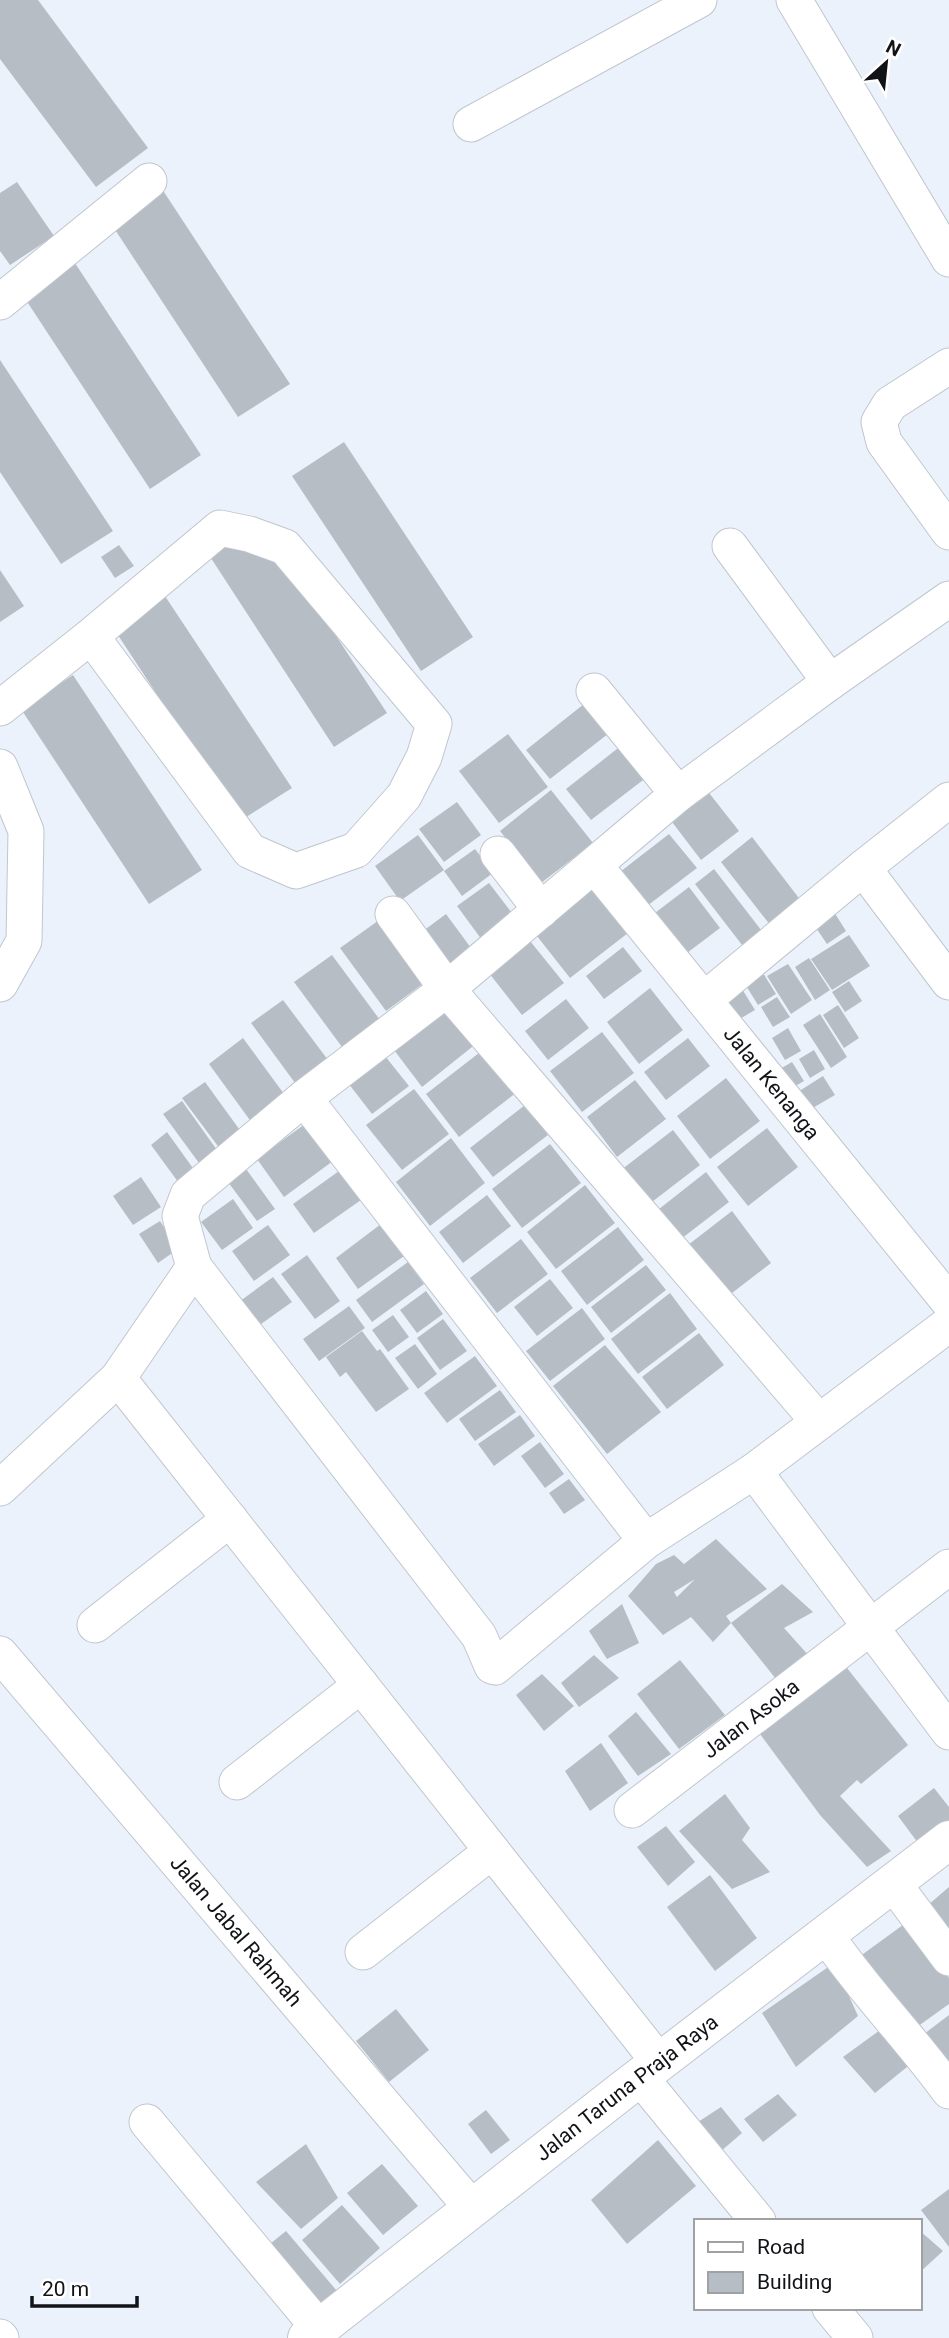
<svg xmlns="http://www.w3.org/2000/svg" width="949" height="2338" font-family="Roboto,sans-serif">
  <rect width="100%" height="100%" fill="#ecf2fb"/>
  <path fill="#b7bdc5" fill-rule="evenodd" d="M0 0H38L148 148 96 187 0 59Z
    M17 182 54 236 10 265 0 251V193Z
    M162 189 290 384 238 417 110 222Z
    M73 260 201 455 150 489 22 294Z
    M0 360 113 531 61 564 0 472Z
    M344 442 473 637 421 671 292 476Z
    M258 518 387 713 334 747 207 552Z
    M119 545 134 566 115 578 101 557Z
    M0 570 24 606 0 622Z
    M163 593 292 788 240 821 112 626Z
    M73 675 202 870 149 904 21 709Z
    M589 700 613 730 550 779 526 750Z
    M508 734 548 787 499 823 459 771Z
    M622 745 647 777 591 820 566 789Z
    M706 789 739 831 701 860 669 818Z
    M551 790 593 843 541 883 500 831Z
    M457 802 481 835 444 862 419 829Z
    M669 834 697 868 643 909 616 875Z
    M418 835 444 870 400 901 375 866Z
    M752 837 805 906 774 930 721 862Z
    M475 849 493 873 462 896 444 871Z
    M714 869 768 939 749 954 695 884Z
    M489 883 515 917 482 940 457 906Z
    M591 885 628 933 570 978 533 931Z
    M689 887 720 928 683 956 651 916Z
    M834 912 846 931 827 944 814 925Z
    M446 914 471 948 443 969 419 934Z
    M382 918 428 980 386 1011 340 948Z
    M849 935 870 966 832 990 811 959Z
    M526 936 564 983 522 1015 485 968Z
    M623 947 642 971 604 999 586 976Z
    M332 955 380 1020 342 1047 294 982Z
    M809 958 830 990 815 1000 795 967Z
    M788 964 812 1000 791 1014 767 976Z
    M763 973 776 994 758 1005 745 984Z
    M849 981 862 1001 845 1012 832 992Z
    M739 984 755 1010 731 1024 715 998Z
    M650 988 683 1030 639 1064 607 1022Z
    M777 997 790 1017 773 1027 761 1007Z
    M566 999 589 1028 548 1060 525 1031Z
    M283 1000 331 1064 298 1087 251 1023Z
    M446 1003 477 1043 422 1087 391 1046Z
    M838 1005 859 1038 844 1048 823 1015Z
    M820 1014 847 1057 831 1068 803 1025Z
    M788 1028 801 1051 785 1060 772 1038Z
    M602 1032 634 1073 582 1112 550 1071Z
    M243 1038 287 1098 252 1123 209 1064Z
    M688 1038 710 1066 666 1100 644 1072Z
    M488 1046 521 1089 459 1137 426 1094Z
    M814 1050 825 1069 810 1078 799 1059Z
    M381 1051 409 1086 372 1114 345 1079Z
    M792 1062 804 1081 785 1092 773 1073Z
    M823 1076 835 1095 804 1113 793 1095Z
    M726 1078 760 1121 710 1159 677 1116Z
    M635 1080 666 1119 617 1157 587 1117Z
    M205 1082 242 1133 220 1149 182 1098Z
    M414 1089 449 1134 402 1170 366 1125Z
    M182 1101 217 1150 199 1163 163 1114Z
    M525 1105 548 1135 493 1177 470 1148Z
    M305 1124 333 1161 284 1197 257 1159Z
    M767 1128 798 1167 748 1206 717 1167Z
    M673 1130 700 1165 648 1205 621 1170Z
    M167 1132 200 1178 184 1190 151 1145Z
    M451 1138 485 1183 430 1226 396 1182Z
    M550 1144 581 1183 522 1228 492 1189Z
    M246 1169 275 1209 257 1221 228 1182Z
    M339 1171 361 1200 314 1233 293 1204Z
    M706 1172 729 1202 677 1242 654 1213Z
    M141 1177 161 1207 133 1225 113 1196Z
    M585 1185 615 1223 556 1269 527 1232Z
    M487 1195 511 1226 463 1263 439 1232Z
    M233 1199 253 1228 222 1250 201 1222Z
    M732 1211 771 1263 719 1303 679 1252Z
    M160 1221 178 1249 158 1263 139 1234Z
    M381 1224 404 1256 358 1289 336 1258Z
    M268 1225 290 1255 254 1281 232 1251Z
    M618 1227 644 1260 587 1305 561 1271Z
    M521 1239 548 1274 497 1313 470 1278Z
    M307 1255 340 1301 315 1319 281 1274Z
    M408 1262 424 1284 372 1322 356 1300Z
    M646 1265 666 1290 611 1333 591 1307Z
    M273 1277 292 1302 254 1329 236 1304Z
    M550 1279 573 1308 537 1336 514 1307Z
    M426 1291 443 1314 417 1333 400 1310Z
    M670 1293 697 1329 638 1374 611 1339Z
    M349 1306 365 1328 319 1361 303 1339Z
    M582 1308 605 1339 550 1381 526 1351Z
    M393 1315 409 1337 388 1352 372 1330Z
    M443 1319 467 1351 440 1370 417 1338Z
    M362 1331 377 1351 380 1349 409 1389 376 1412 346 1372 340 1377 326 1357Z
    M699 1333 724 1365 667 1409 642 1377Z
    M415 1344 437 1374 418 1389 395 1358Z
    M605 1345 661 1412 607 1454 553 1386Z
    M475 1356 497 1386 447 1423 424 1393Z
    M500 1390 516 1412 475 1441 459 1419Z
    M520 1415 535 1436 494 1466 478 1444Z
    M540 1442 564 1474 545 1488 521 1456Z
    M569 1479 585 1500 564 1514 549 1493Z
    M716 1539 767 1589 726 1616 731 1623 713 1642 691 1617 663 1635 628 1596 656 1564 674 1555 684 1564ZM695 1579 677 1597 674 1592Z
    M782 1584 813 1612 784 1628 810 1657 776 1679 731 1623Z
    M622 1604 639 1643 607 1659 589 1631Z
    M594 1655 619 1678 579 1707 561 1683Z
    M680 1660 725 1715 679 1749 637 1694Z
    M847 1668 908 1745 861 1784 857 1780 840 1796 891 1851 867 1867 820 1815 760 1734Z
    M542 1674 574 1706 544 1731 516 1695Z
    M636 1712 671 1754 638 1776 608 1736Z
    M601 1743 628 1783 590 1811 565 1771Z
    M934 1788 949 1807V1827L921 1847 898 1816Z
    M725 1794 750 1828 742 1840 770 1872 732 1889 679 1831Z
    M666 1826 695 1862 668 1886 637 1847Z
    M710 1875 757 1938 715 1971 667 1907Z
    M949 1887V1930L928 1905Z
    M907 1922 949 1978V2004L910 2032 848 1965Z
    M834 1963 858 2016 796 2067 762 2013Z
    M396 2009 429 2050 389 2082 356 2041Z
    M949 2015V2065L924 2034Z
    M887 2025 918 2058 875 2093 843 2057Z
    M778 2094 797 2115 763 2142 744 2119Z
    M721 2107 742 2133 720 2152 695 2124Z
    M486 2110 510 2140 491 2154 468 2124Z
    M658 2140 696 2186 627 2244 591 2200Z
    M306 2144 338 2198 301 2229 256 2182Z
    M382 2164 418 2206 383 2235 347 2193Z
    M949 2189V2247L921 2210Z
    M342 2205 380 2248 340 2284 302 2240Z
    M919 2230 943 2251 919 2273Z
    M286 2231 337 2291 311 2312 260 2252Z"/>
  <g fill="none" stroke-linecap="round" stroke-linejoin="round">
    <defs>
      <g id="minor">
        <path d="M794 0 949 259"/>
        <path d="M471 124 699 0"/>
        <path d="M0 302 149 181"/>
        <path d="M949 366 890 404 879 422 884 442 949 532"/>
        <path d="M730 546 830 682"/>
        <path d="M949 599 830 682 678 794 447 989 304 1098 188 1195 180 1216 194 1267 479 1636 492 1666 495 1667 646 1541 754 1471 949 1324"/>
        <path d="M594 691 678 794"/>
        <path d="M0 708 91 636 220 528 249 534 285 547 434 724 424 757 404 796 356 850 296 871 250 851 91 636"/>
        <path d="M0 767 26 831 24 941 0 984"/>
        <path d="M498 854 541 910"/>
        <path id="s1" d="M595 866 949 1302"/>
        <path d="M863 868 949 982"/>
        <path d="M393 914 447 989 819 1422"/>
        <path d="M704 1000 863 868 949 800"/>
        <path d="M304 1098 646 1541"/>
        <path d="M118 1378 659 2062"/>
        <path d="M754 1471 949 1732"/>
        <path d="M0 1488 118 1378 194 1267"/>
        <path d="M95 1625 230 1519"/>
        <path id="s2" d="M0 1654 472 2208"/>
        <path d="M237 1782 361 1685"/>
        <path id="s3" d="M632 1810 949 1567"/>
        <path d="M893 1883 949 1958"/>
        <path d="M826 1935C863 1990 910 2037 949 2091"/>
        <path d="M363 1952 492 1851"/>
        <path d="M640 2077 758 2221"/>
        <path d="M147 2122 319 2328"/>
        <path d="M830 2308 855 2338"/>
        <path d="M0 2337 1 2338"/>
      </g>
      <g id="major">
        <path id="s4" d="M307 2338 623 2090 949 1840"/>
      </g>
    </defs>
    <use href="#minor" stroke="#c0c6ce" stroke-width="37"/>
    <use href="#major" stroke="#c0c6ce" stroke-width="40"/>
    <use href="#minor" stroke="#fff" stroke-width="35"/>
    <use href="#major" stroke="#fff" stroke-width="38"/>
  </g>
  <g text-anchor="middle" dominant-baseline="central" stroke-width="5" stroke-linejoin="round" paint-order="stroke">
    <g font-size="21" fill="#111316" stroke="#fff">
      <text stroke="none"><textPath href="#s1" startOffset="280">Jalan Kenanga</textPath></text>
      <text stroke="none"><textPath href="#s3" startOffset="150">Jalan Asoka</textPath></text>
      <text stroke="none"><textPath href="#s2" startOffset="364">Jalan Jabal Rahmah</textPath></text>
      <text stroke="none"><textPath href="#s4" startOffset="406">Jalan Taruna Praja Raya</textPath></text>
    </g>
  </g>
  <rect x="694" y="2219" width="228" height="91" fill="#ffffff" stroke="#a0a1a2" stroke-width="2"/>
  <rect x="708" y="2242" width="35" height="10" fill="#ffffff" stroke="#a0a1a2" stroke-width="2"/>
  <text x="757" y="2254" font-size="21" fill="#111316">Road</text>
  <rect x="708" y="2272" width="35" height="21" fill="#b7bdc5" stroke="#a0a1a2" stroke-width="2"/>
  <text x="757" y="2289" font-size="21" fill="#111316">Building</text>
  <g transform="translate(886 63) rotate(27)" stroke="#ffffff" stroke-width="5" paint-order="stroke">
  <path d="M0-5L12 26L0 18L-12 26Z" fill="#111316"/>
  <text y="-10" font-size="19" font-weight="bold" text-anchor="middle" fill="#111316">N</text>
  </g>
  <path d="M32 2296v10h105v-10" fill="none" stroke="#111316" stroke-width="3.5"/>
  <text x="42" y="2296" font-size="21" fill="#111316" stroke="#ffffff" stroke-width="5" paint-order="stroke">20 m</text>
</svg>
